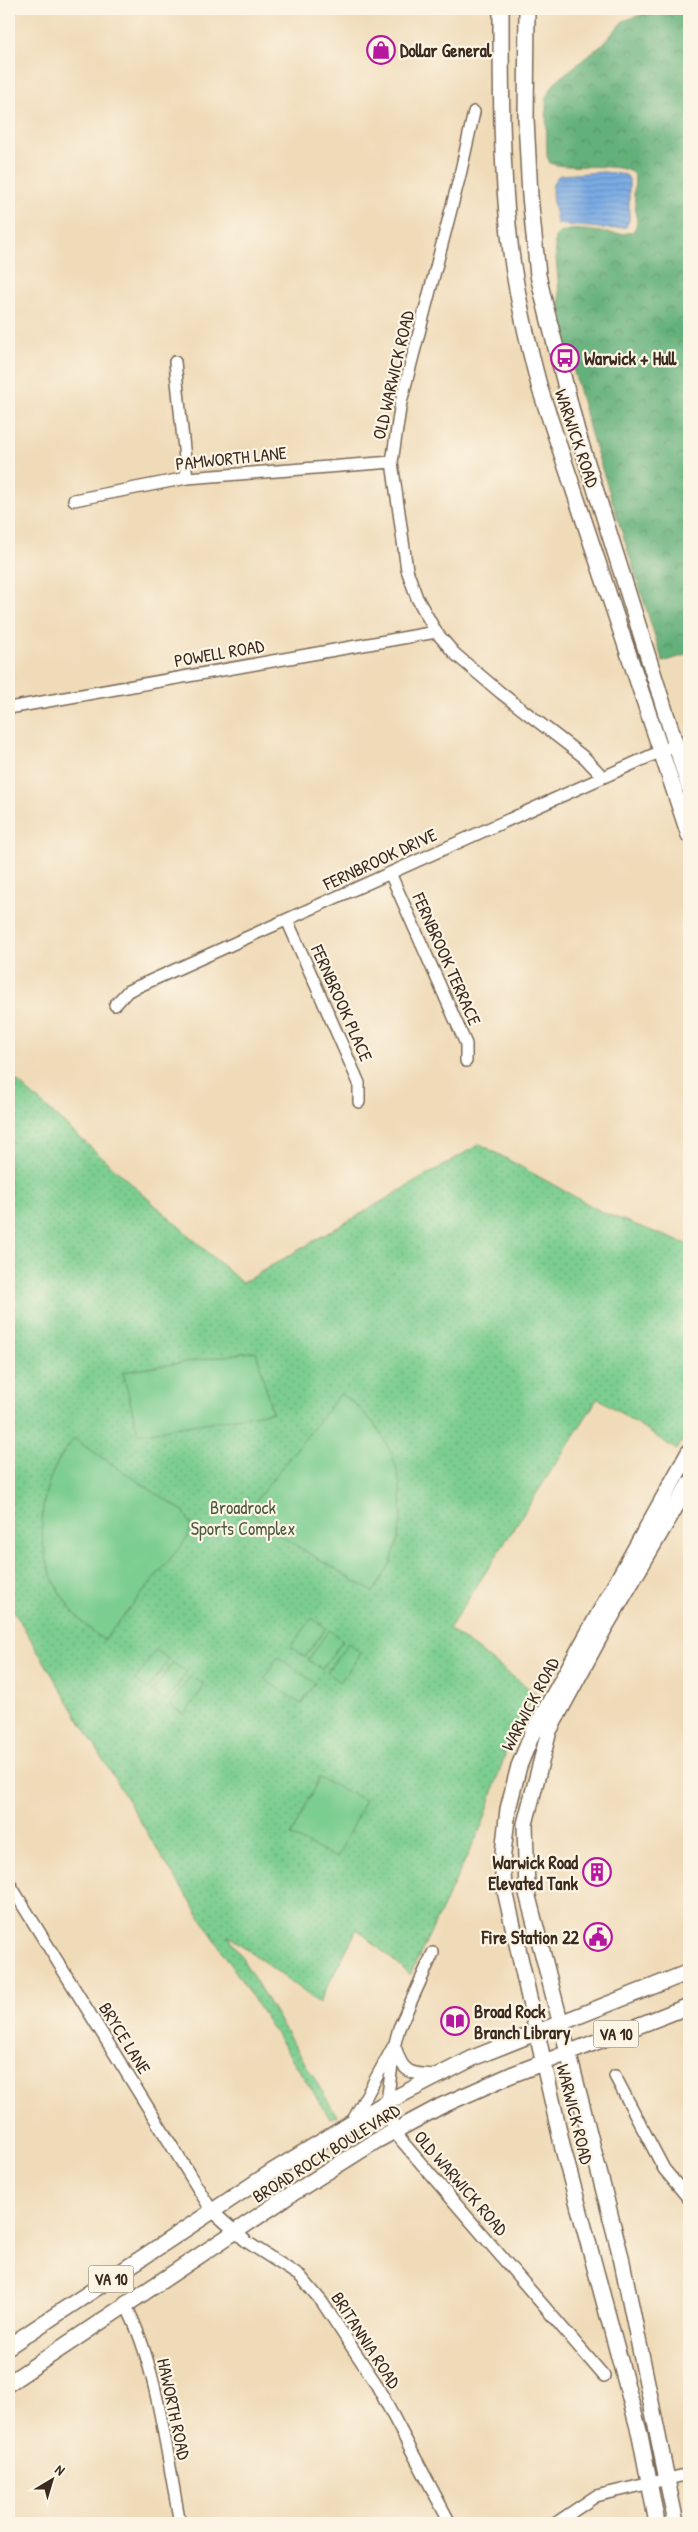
<svg xmlns="http://www.w3.org/2000/svg" width="698" height="2532" font-family="'Patrick Hand',sans-serif">
  <defs>
    <pattern id="grass-dots" width="8" height="8" patternUnits="userSpaceOnUse" patternTransform="scale(1.25)"><rect width="8" height="8" fill="#7bcd90"/><path d="M2 2h.1M6 6h.1" fill="none" stroke="#6bb07c" stroke-width="1.8" stroke-linecap="round"/></pattern>
    <pattern id="forest-crowns" width="20" height="18" patternUnits="userSpaceOnUse" patternTransform="scale(1.25)"><rect width="20" height="18" fill="#64b07a"/><path d="M2 6a3 3 0 1 1 6 0M12 15a3 3 0 1 1 6 0" fill="none" stroke="#548f63"/></pattern>
    <pattern id="water-rules" width="6" height="5" patternUnits="userSpaceOnUse" patternTransform="scale(1.25)"><rect width="6" height="5" fill="#79aae4"/><path d="M0 2.5h6" fill="none" stroke="#648bb8"/></pattern>
  </defs>
  <rect width="100%" height="100%" fill="#fcf5e5"/>
  <filter id="ink" filterUnits="userSpaceOnUse"><feTurbulence type="fractalNoise" baseFrequency=".02" numOctaves="2"/><feDisplacementMap in="SourceGraphic" scale="10" xChannelSelector="R" yChannelSelector="G"/><feConvolveMatrix kernelMatrix="1 2 1 2 8 2 1 2 1" color-interpolation-filters="sRGB"/></filter>
  <filter id="wash" filterUnits="userSpaceOnUse"><feTurbulence type="fractalNoise" baseFrequency=".0096" numOctaves="4" result="noise"/><feDisplacementMap in="SourceGraphic" scale="20" xChannelSelector="R" yChannelSelector="G"/><feGaussianBlur stdDeviation="1.12" result="paint"/><feColorMatrix in="noise" values="0 0 0 0 0 0 0 0 0 0 0 0 0 0 0 0 0 1.4 0 .05"/><feComposite in="paint" operator="in"/></filter>
  <g filter="url(#wash)">
    <rect width="100%" height="100%" fill="#f0dbb9"/>
    <path fill="url(#grass-dots)" stroke="#5b7c57" d="M9 1074 242 1283 480 1144 604 1213 689 1245V1429L677 1450 598 1398 449 1629 535 1693 507 1748 483 1823 410 1975 357 1929 319 2003 228 1935 337 2116 330 2118 163 1859 9 1603Z"/>
    <path fill="url(#forest-crowns)" stroke="#506d4c" d="M689 12V654L663 662 591 434 566 343 561 317 555 244V237C573 219 611 241 634 231L637 223 634 193 635 176C626 160 568 171 550 163L547 156 546 97 556 81 603 44 623 21 643 14Z"/>
    <path fill="#7bcd90" stroke="#5b7c57" d="M256 1351 272 1412 138 1434 123 1372Z
      M340 1394C397 1428 414 1499 392 1559 388 1570 380 1581 373 1592L264 1526 255 1514 257 1499Z
      M74 1439 184 1512 191 1525 188 1537 104 1640C37 1595 20 1501 74 1439Z
      M312 1618 326 1628 305 1657 291 1647Z
      M329 1630 343 1640 322 1669 308 1660Z
      M348 1643 361 1653 340 1682 327 1672Z
      M156 1650 169 1660 148 1689 135 1680Z
      M278 1657 315 1683 301 1704 264 1679Z
      M173 1663 187 1672 166 1701 152 1692Z
      M191 1676 205 1685 184 1715 170 1705Z
      M319 1778 365 1800 337 1858 291 1836Z"/>
    <path fill="url(#water-rules)" stroke="#5a6a81" d="M604 172 626 175 629 179V220L626 227 610 229 557 224C556 210 545 184 560 175Z"/>
  </g>
  <g filter="url(#ink)">
    <g fill="none" stroke-linecap="round" stroke-linejoin="round">
      <defs>
        <path id="minor" d="M474 112 460 175 401 402 392 462 407 570 417 598 436 632 455 654 501 693 585 758 602 776
          M175 362 187 478
          M74 500 187 478 392 462
          M9 708 436 632
          M390 873 466 1044V1061
          M287 920 359 1083V1102
          M115 1005 128 991 668 748
          M9 1883 212 2211 247 2242 301 2277 322 2302 375 2382 450 2523
          M433 1953 399 2028 395 2043 387 2102 394 2132 604 2376
          M396 2049C403 2075 413 2074 437 2075
          M615 2076 664 2169 689 2199
          M352 2122 393 2047
          M126 2306C157 2364 167 2457 180 2523
          M556 2523 596 2496 689 2474"/>
        <path id="major" d="M501 9C501 89 501 171 511 252 517 298 528 344 540 389L689 835
          M527 9 526 119 530 196 538 275 544 301 577 431 689 787
          M9 2346 273 2171 387 2102 475 2057 689 1972
          M9 2383 287 2197 376 2141 441 2106 511 2075 689 2006
          M657 2523 640 2435 563 2149 504 1886 502 1862 508 1809 519 1766 533 1732 689 1452
          M676 2523 621 2257 527 1893 525 1824 549 1731 604 1629 689 1484"/>
      </defs>
      <use href="#minor" stroke="#7a6854" stroke-width="14"/>
      <use href="#major" stroke="#7a6854" stroke-width="18"/>
      <use href="#minor" stroke="#fff" stroke-width="11"/>
      <use href="#major" stroke="#fff" stroke-width="15"/>
    </g>
  </g>
  <defs>
    <symbol id="shop-ring" viewBox="-11 -11 22 22"><circle r="9.5" fill="#fcf5e5" stroke="#b5179e" stroke-width="1.5"/><path d="M-5-2.5h2.3a2.7 3.5 0 0 1 5.4 0H5L5.5 6h-11ZM-1.5-2.5h3a1.5 2.3 0 0 0-3 0Z" fill="#b5179e"/></symbol>
    <symbol id="bus-ring" viewBox="-11 -11 22 22"><circle r="9.5" fill="#fcf5e5" stroke="#b5179e" stroke-width="1.5"/><path d="M-5-6H5V4H4V6H2V4H-2V6H-4V4H-5ZM-3.5-4V0h7V-4ZM-3.5 1.2v1.5H-2V1.2ZM2 1.2v1.5H3.5V1.2Z" fill="#b5179e"/></symbol>
    <symbol id="building-ring" viewBox="-11 -11 22 22"><circle r="9.5" fill="#fcf5e5" stroke="#b5179e" stroke-width="1.5"/><path d="M-4-6H4V6H1V3H-1V6H-4ZM-2.5-4.3h1.7v1.8h-1.7ZM.8-4.3h1.7v1.8H.8ZM-2.5-1h1.7V.8h-1.7ZM.8-1h1.7V.8H.8Z" fill="#b5179e"/></symbol>
    <symbol id="civic-ring" viewBox="-11 -11 22 22"><circle r="9.5" fill="#fcf5e5" stroke="#b5179e" stroke-width="1.5"/><path d="M-.6-6.5H3V-4.5H.6V-3L4-1V1h2V6H-6V1h2V-1L-.6-3ZM-1.2 2.5V6h2.4V2.5Z" fill="#b5179e"/></symbol>
    <symbol id="library-ring" viewBox="-11 -11 22 22"><circle r="9.5" fill="#fcf5e5" stroke="#b5179e" stroke-width="1.5"/><path d="M-6-4Q-3-5.5-.7-3.5V5Q-3 3-6 4ZM6-4Q3-5.5 .7-3.5V5Q3 3 6 4Z" fill="#b5179e"/></symbol>
  </defs>
  <g fill-rule="evenodd">
    <use href="#shop-ring" x="365" y="34" width="32" height="32"/>
    <use href="#bus-ring" x="549" y="342" width="32" height="32"/>
    <use href="#building-ring" x="581" y="1856" width="32" height="32"/>
    <use href="#civic-ring" x="582" y="1921" width="32" height="32"/>
    <use href="#library-ring" x="439" y="2005" width="32" height="32"/>
  </g>
  <g text-anchor="middle" dominant-baseline="central" stroke-width="4.5" stroke-linejoin="round" paint-order="stroke">
    <g fill="#fcf5e5" stroke="#75675a" stroke-width="1">
      <rect x="593.5" y="2020.5" width="45" height="27" rx="4"/>
      <rect x="88.5" y="2265.5" width="45" height="27" rx="4"/>
    </g>
    <g font-size="16" font-weight="bold" fill="#3b2a1e">
      <text x="616" y="2034">VA 10</text>
      <text x="111" y="2279">VA 10</text>
    </g>
    <g font-size="18" font-weight="bold" fill="#3b2a1e" stroke="#fcf5e5" text-anchor="start">
      <text x="400" y="50">Dollar General</text>
      <text x="584" y="358">Warwick + Hull</text>
      <text x="578" y="1862" text-anchor="end">Warwick Road<tspan x="578" dy="21">Elevated Tank</tspan></text>
      <text x="579" y="1937" text-anchor="end">Fire Station 22</text>
      <text x="474" y="2011">Broad Rock<tspan x="474" dy="21">Branch Library</tspan></text>
    </g>
    <g font-size="18" fill="#3b2a1e" stroke="#fcf5e5">
      <text transform="translate(393 375) rotate(-77)">OLD WARWICK ROAD</text>
      <text transform="translate(577 438) rotate(71)">WARWICK ROAD</text>
      <text transform="translate(231 458) rotate(-6)">PAMWORTH LANE</text>
      <text transform="translate(219 653) rotate(-10)">POWELL ROAD</text>
      <text transform="translate(380 859) rotate(-25)">FERNBROOK DRIVE</text>
      <text transform="translate(447 959) rotate(66)">FERNBROOK TERRACE</text>
      <text transform="translate(342 1003) rotate(66)">FERNBROOK PLACE</text>
      <text transform="translate(530 1704) rotate(-62)">WARWICK ROAD</text>
      <text transform="translate(125 2038) rotate(58)">BRYCE LANE</text>
      <text transform="translate(575 2114) rotate(76)">WARWICK ROAD</text>
      <text transform="translate(326 2153) rotate(-32)">BROAD ROCK BOULEVARD</text>
      <text transform="translate(461 2183) rotate(49)">OLD WARWICK ROAD</text>
      <text transform="translate(366 2340) rotate(57)">BRITANNIA ROAD</text>
      <text transform="translate(174 2409) rotate(78)">HAWORTH ROAD</text>
    </g>
    <g font-size="18" fill="#4e5b40" stroke="#fcf5e5">
      <text x="243" y="1507">Broadrock<tspan x="243" dy="21">Sports Complex</tspan></text>
    </g>
  </g>
  <rect width="698" height="2532" fill="none" stroke="#fcf5e5" stroke-width="30"/>
  <g transform="translate(52 2480) rotate(38)" stroke="#fcf5e5" stroke-width="4" paint-order="stroke">
  <path d="M0-4L9 19L0 12L-9 19Z" fill="#3b2a1e"/>
  <text y="-8" font-size="14" font-weight="bold" text-anchor="middle" fill="#3b2a1e">N</text>
  </g>
</svg>
